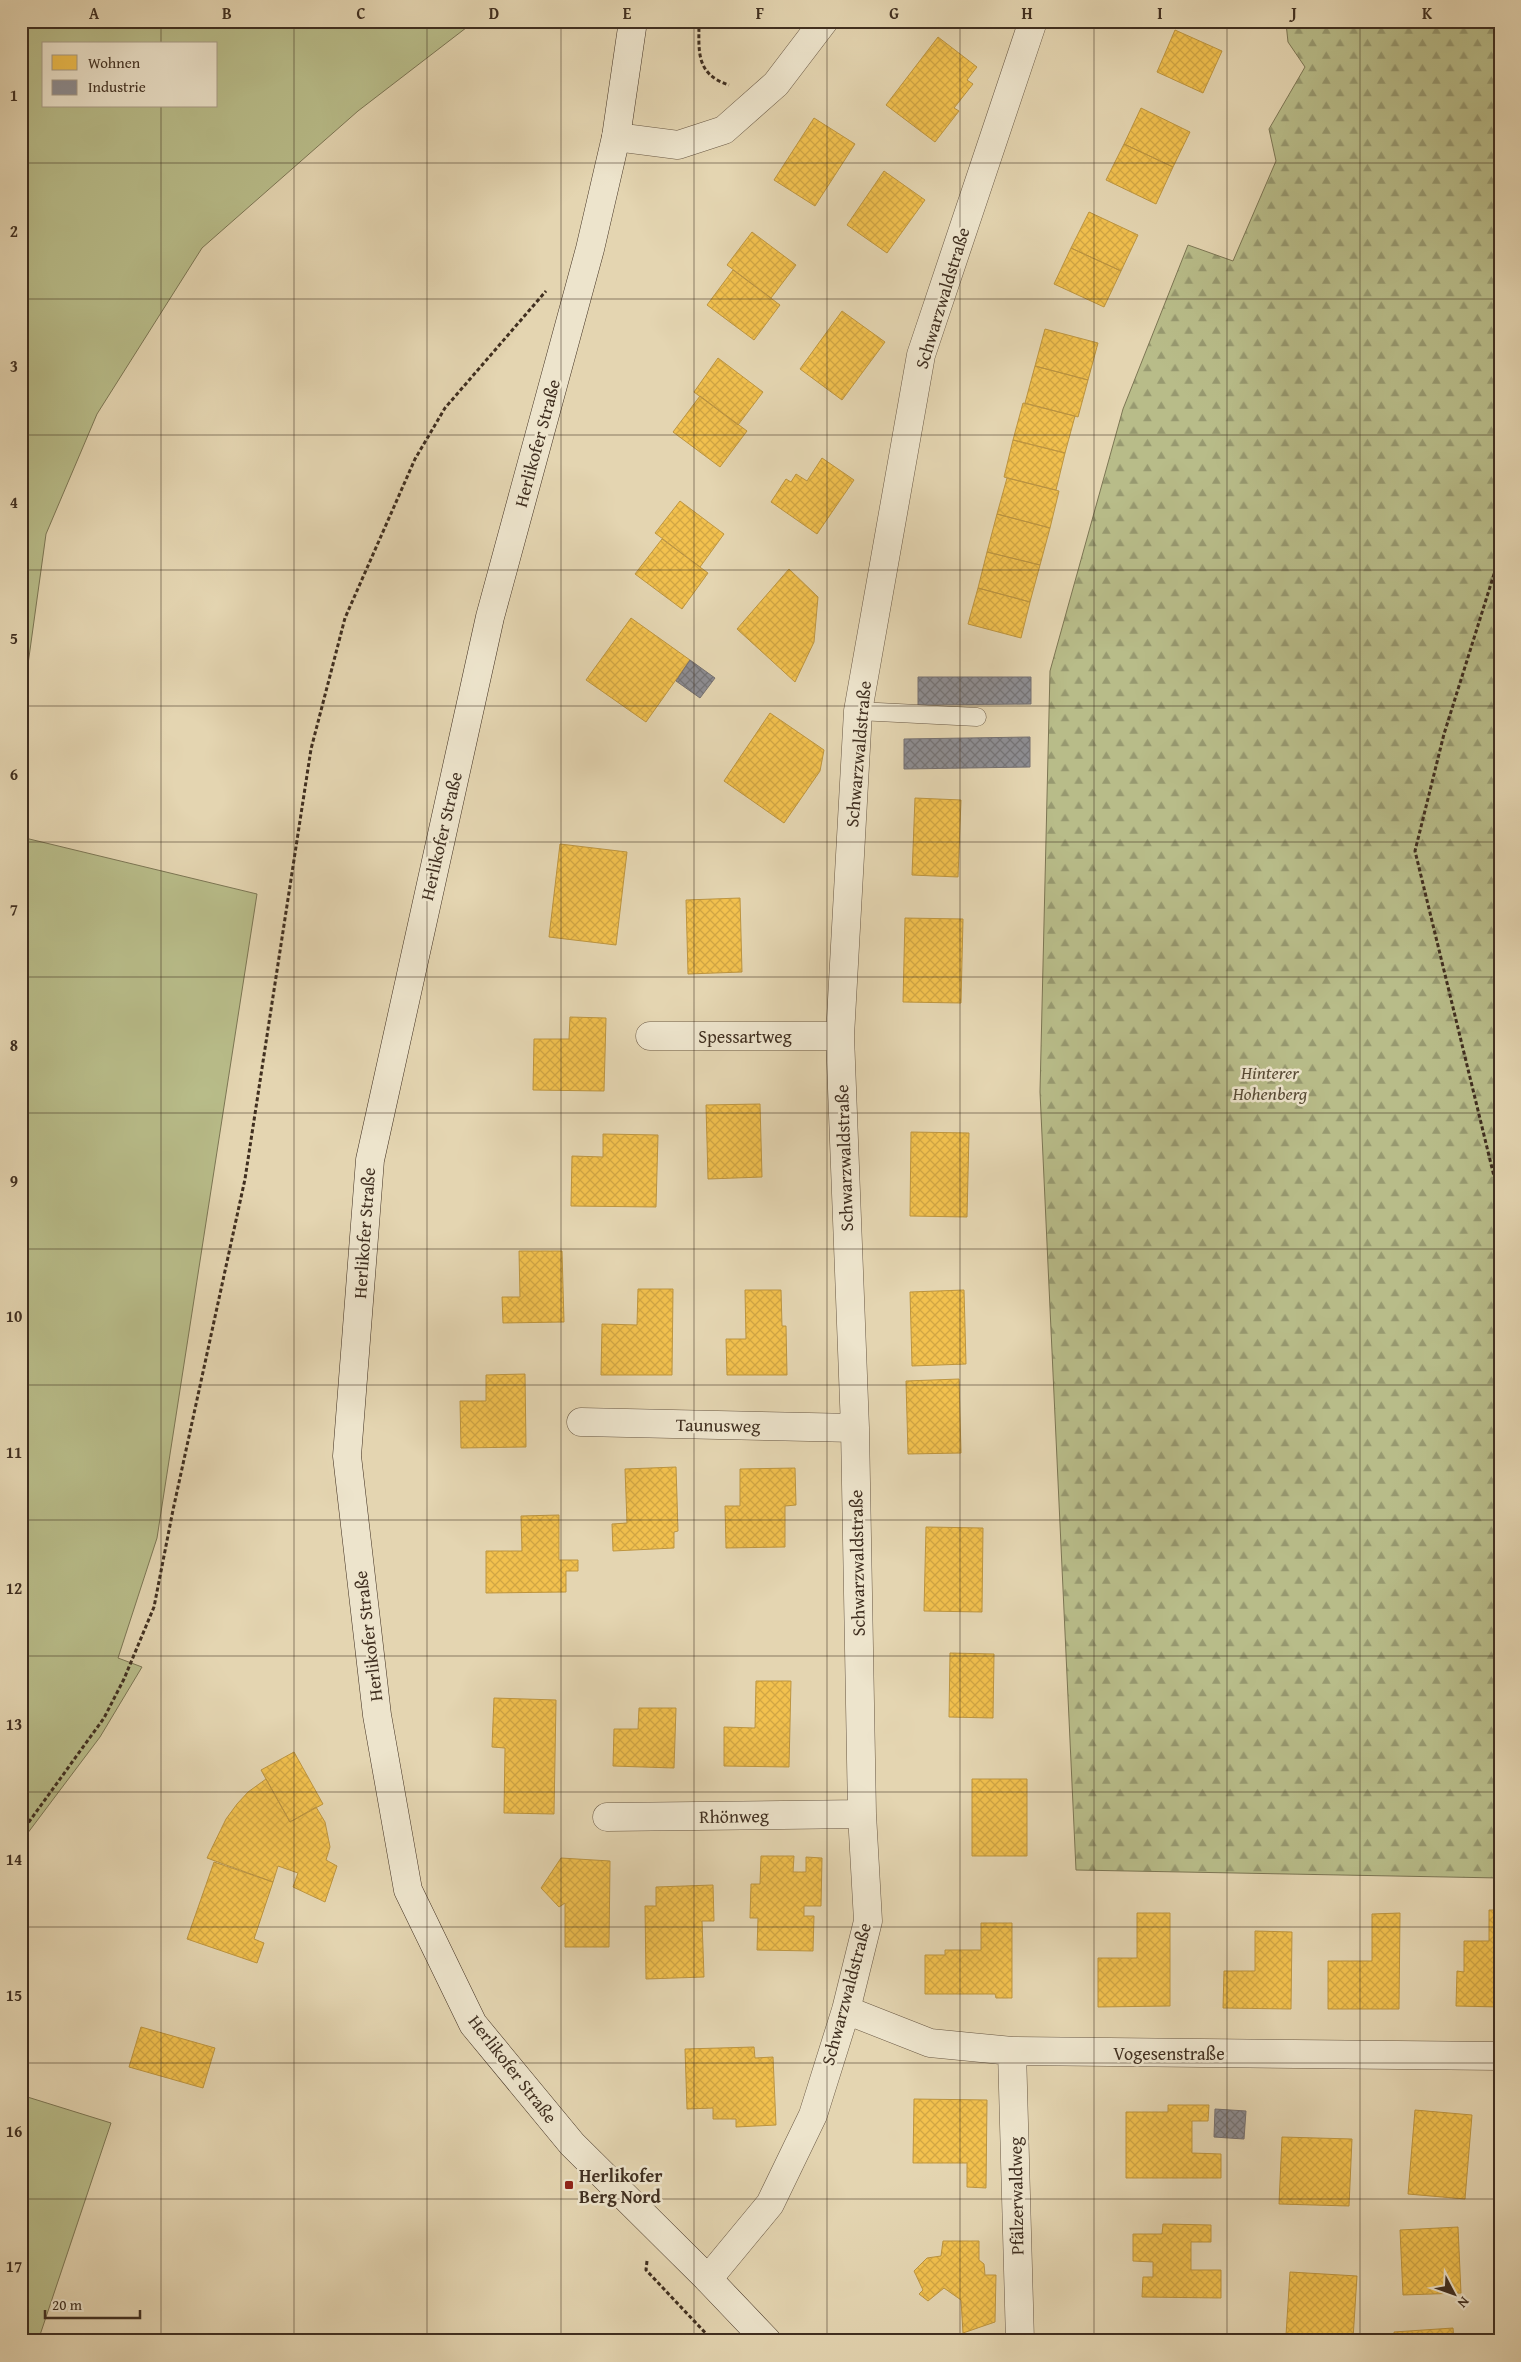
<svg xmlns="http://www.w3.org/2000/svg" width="1521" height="2362" font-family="'Gentium Book Plus',serif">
  <defs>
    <pattern id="forest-firs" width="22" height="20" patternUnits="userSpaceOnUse" patternTransform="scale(1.25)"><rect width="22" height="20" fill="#b8bc89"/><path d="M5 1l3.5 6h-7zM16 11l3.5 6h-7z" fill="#979970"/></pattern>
    <pattern id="homes-cross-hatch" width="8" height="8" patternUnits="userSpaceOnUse" patternTransform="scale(1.25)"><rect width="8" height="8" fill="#f2c14e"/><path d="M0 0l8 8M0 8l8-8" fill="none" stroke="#d1a644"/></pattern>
    <pattern id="industry-cross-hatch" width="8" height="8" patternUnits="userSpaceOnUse" patternTransform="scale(1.25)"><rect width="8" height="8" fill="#8d8d92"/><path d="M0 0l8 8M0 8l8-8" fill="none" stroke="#757477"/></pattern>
  </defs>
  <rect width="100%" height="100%" fill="#e4d5b1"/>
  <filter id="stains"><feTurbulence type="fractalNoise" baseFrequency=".004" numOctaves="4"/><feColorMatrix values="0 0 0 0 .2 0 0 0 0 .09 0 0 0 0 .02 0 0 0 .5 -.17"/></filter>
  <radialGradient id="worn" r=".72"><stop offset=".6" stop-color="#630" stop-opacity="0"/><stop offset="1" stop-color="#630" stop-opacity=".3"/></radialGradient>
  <path fill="#b8bc89" stroke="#7c7654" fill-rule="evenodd" d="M21 21H475L358 111 202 248 97 414 46 534 21 715ZM44 44H216V106H44Z
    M21 837 257 894 157 1538 118 1658 142 1667 100 1737 21 1842Z
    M21 2095 111 2123 38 2341H21Z"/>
  <path fill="url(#forest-firs)" stroke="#7c7654" d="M1289 21H1500V1878L1076 1870 1040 1092 1050 671 1123 409 1188 245 1233 261 1276 161 1269 129 1305 67 1288 42 1286 23Z"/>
  <path fill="url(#homes-cross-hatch)" stroke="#bd9540" d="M1175 30 1222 51 1203 93 1157 72Z
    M938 37 977 67 967 80 973 84 954 108 959 111 935 142 886 105Z
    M1141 108 1190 132 1173 167 1124 144Z
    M814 118 855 144 815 206 774 180Z
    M1124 144 1173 167 1156 204 1106 180Z
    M884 171 925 200 887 253 847 225Z
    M1089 212 1138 235 1121 271 1071 248Z
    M752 232 796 265 771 298 727 265Z
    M1071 248 1121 271 1104 307 1054 284Z
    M733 270 780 305 754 340 707 305Z
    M842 311 885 342 842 400 800 369Z
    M1045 329 1098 343 1088 380 1035 366Z
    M718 358 763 392 738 425 694 392Z
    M1035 366 1088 380 1078 417 1025 403Z
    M700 396 747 431 720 467 673 432Z
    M1023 403 1075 416 1065 453 1013 440Z
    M1013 440 1065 453 1056 490 1004 477Z
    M822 458 854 480 817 534 771 502 786 479 791 482 796 474 807 481Z
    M1007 478 1059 491 1050 528 997 514Z
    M680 501 724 534 700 567 655 533Z
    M997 514 1050 528 1040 565 987 552Z
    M662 539 708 573 682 609 635 574Z
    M987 552 1040 565 1030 602 978 588Z
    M789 569 818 597 814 642 795 682 737 629Z
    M978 588 1030 602 1021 638 968 624Z
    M631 618 690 660 646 722 586 680Z
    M770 713 824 750 820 771 784 823 724 781Z
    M915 798 961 800 958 877 912 875Z
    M560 844 627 852 616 945 549 937Z
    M740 898 742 972 688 974 686 900Z
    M905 918 963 919 961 1003 903 1002Z
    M570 1017 606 1018 604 1091 533 1090 534 1039H569Z
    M760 1104 762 1177 708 1179 706 1105Z
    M911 1132 969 1133 967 1217 910 1216Z
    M603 1134 658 1135 656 1207 571 1206 572 1156 603 1157Z
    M519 1251H562L564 1322 503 1323 502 1297H520Z
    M638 1289H673L672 1375H601L602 1324 637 1325Z
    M745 1290H781L782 1326H786L787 1375H727L726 1339H746Z
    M964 1290 966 1364 912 1366 910 1292Z
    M525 1374 526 1447 461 1448 460 1401H486V1375Z
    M959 1379 961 1453 908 1454 906 1381Z
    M676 1467 678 1531 674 1532V1548L613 1551 612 1524 627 1523 625 1469Z
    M795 1468 796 1505 785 1506V1547L726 1548 725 1506H740V1469Z
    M559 1515V1560H578V1571H566V1592L486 1593V1551H522L521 1516Z
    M926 1527 983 1528 982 1612 924 1611Z
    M950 1653 994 1654 993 1718 949 1717Z
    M756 1681H791L789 1767 724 1766V1727L755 1728Z
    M494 1698 556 1700 554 1814 504 1813 505 1748 492 1747Z
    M639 1708H676L674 1768 613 1766 614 1729H638Z
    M294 1752 323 1804 290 1822 261 1770Z
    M266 1779 290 1822 316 1807 325 1822 330 1847 326 1860 337 1866 325 1902 293 1887 298 1873 278 1866 273 1882 207 1858 226 1819 237 1804 248 1792Z
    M972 1779H1027V1856H972Z
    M761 1856H794L793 1872H806V1857L822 1858 821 1906H804V1916H814L813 1951 757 1950 758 1918H750L751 1884H760Z
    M561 1858 610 1861 609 1947H565V1903L559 1907 541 1888Z
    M214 1862 273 1882 254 1939 264 1943 257 1963 187 1939Z
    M713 1885 714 1921H702L704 1977 646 1979 645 1906H656V1887Z
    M1489 1910H1500V2007L1456 2006 1457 1971 1464 1972V1941H1489Z
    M1137 1913H1170V2006L1098 2007V1958H1137Z
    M1400 1913 1399 2009H1328V1961H1372V1914Z
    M981 1923H1012V1998H996L995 1994H925V1955H945V1950H981Z
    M1255 1931 1292 1932 1291 2009 1223 2008 1224 1971H1255Z
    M141 2027 215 2048 203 2088 129 2067Z
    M754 2047 755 2058 773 2057 776 2125 736 2127V2119H713V2108L687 2109 685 2049Z
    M914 2099 987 2100 986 2188 967 2187V2163H913Z
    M1168 2105H1209L1208 2121H1192V2153L1221 2154V2178H1126V2112H1168Z
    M1415 2110 1472 2115 1465 2199 1408 2194Z
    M1282 2137 1352 2139 1349 2206 1279 2204Z
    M1163 2224 1211 2225V2242H1191V2270H1221V2298L1142 2297 1143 2277H1153V2262L1133 2261V2234H1162Z
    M1458 2227 1461 2293 1403 2295 1400 2230Z
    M943 2241H979V2260L984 2264 985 2275H996L995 2322 963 2333 961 2300 944 2288 928 2301 919 2294 923 2290 914 2271 927 2258 941 2256Z
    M1290 2272 1357 2276 1353 2339 1286 2335Z
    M1453 2328 1454 2341H1395L1394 2332Z"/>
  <path fill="url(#industry-cross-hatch)" stroke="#767170" d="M690 660 715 678 700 698 676 681Z
    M918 677H1031V704L918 705Z
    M1030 737V767L904 769V739Z
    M1215 2109 1246 2111 1244 2139 1214 2137Z"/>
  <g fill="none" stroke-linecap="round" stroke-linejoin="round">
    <defs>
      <path id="service" d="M858 711 977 717"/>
      <path id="minor" d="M616 137 678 145 724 130 776 84 824 21
        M650 1036H840
        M581 1422 855 1428
        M607 1817 862 1814
        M846 2010 930 2043 1012 2051 1500 2056
        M1012 2051 1020 2341
        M708 2279 770 2204 813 2115 846 2010 868 1921 862 1814 855 1428 840 1036 858 711 921 355 1033 21"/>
      <path id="secondary" d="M633 21 616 137 590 249 490 617 370 1160 347 1456 377 1715 408 1890 473 2024 572 2144 708 2279 767 2341"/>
    </defs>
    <use href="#service" stroke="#695844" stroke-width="19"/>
    <use href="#minor" stroke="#695844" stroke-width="29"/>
    <use href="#secondary" stroke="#402f20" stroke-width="29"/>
    <path stroke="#402f20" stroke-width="3" stroke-dasharray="4 2.5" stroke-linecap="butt" d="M699 21C699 51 695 74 729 85
      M1500 555 1444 734 1415 851 1500 1201
      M21 1833 104 1718 124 1679 154 1607 173 1510 245 1179 311 749 345 618 415 459 445 408 546 291
      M647 2261 646 2270 713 2341"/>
    <use href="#service" stroke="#ede4cc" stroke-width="18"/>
    <use href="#minor" stroke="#ede4cc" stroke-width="28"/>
    <use href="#secondary" stroke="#ede4cc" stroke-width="28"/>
  </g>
  <path fill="none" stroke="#402f20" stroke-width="1" stroke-opacity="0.55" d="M161 21V44M294 21V2341M427 21V2341M561 21V2341M694 21V2341M827 21V2341M960 21V2341M1094 21V2341M1227 21V2341M1360 21V2341M161 106V2341M21 163H1500M21 299H1500M21 435H1500M21 570H1500M21 706H1500M21 842H1500M21 977H1500M21 1113H1500M21 1249H1500M21 1385H1500M21 1520H1500M21 1656H1500M21 1792H1500M21 1927H1500M21 2063H1500M21 2199H1500"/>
  <rect fill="#8f2418" stroke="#ede4cc" stroke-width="2" x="564" y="2180" width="10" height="10" rx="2.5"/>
  <g text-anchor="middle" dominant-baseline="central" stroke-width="5" stroke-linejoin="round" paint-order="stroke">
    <g font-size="18" fill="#402f20" stroke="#ede4cc">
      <text transform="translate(942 298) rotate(-73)">Schwarzwaldstraße</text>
      <text transform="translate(537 443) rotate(-75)">Herlikofer Straße</text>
      <text transform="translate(858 754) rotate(-85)">Schwarzwaldstraße</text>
      <text transform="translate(441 836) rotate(-77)">Herlikofer Straße</text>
      <text x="745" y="1036">Spessartweg</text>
      <text transform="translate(844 1158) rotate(-92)">Schwarzwaldstraße</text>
      <text transform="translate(364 1233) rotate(-86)">Herlikofer Straße</text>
      <text transform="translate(718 1425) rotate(1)">Taunusweg</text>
      <text transform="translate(857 1563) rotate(-91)">Schwarzwaldstraße</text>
      <text transform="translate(368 1636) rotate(-97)">Herlikofer Straße</text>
      <text transform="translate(734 1816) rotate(-1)">Rhönweg</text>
      <text transform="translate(846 1994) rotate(-75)">Schwarzwaldstraße</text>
      <text x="1169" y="2053">Vogesenstraße</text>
      <text transform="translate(513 2069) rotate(52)">Herlikofer Straße</text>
      <text transform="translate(1016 2196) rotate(-91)">Pfälzerwaldweg</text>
    </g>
    <g font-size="18" font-style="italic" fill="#584b35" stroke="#ede4cc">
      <text x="1270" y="1072">Hinterer<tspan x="1270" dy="21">Hohenberg</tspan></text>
    </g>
    <g font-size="18" font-weight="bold" fill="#402f20" stroke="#ede4cc" text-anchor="start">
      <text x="579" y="2175">Herlikofer<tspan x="579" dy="21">Berg Nord</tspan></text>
    </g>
  </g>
  <rect width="1521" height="2362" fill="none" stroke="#e4d5b1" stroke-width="55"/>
  <rect x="42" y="42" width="175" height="65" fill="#ede4cc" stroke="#a89c87"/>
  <rect x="52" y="55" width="25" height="15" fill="#f2c14e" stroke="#a89c87"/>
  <text x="88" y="68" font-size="15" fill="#402f20">Wohnen</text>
  <rect x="52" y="80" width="25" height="15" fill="#8d8d92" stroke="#a89c87"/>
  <text x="88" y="92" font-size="15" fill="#402f20">Industrie</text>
  <g transform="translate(1454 2294) rotate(131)" stroke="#ede4cc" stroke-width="4" paint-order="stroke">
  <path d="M0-4L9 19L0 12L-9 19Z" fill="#402f20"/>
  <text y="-8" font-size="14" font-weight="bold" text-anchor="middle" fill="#402f20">N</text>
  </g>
  <path d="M45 2310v8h95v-8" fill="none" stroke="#402f20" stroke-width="2.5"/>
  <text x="52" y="2310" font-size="15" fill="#402f20" stroke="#ede4cc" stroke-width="4" paint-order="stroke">20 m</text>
  <rect x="28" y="28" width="1466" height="2306" fill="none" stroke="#402f20" stroke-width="2"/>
  <g font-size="16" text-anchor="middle" font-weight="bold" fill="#402f20">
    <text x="94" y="19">A</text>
    <text x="227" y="19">B</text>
    <text x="361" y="19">C</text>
    <text x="494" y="19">D</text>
    <text x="627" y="19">E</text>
    <text x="760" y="19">F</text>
    <text x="894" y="19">G</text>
    <text x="1027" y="19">H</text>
    <text x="1160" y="19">I</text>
    <text x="1294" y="19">J</text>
    <text x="1427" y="19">K</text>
    <text x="14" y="101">1</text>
    <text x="14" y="237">2</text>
    <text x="14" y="372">3</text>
    <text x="14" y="508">4</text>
    <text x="14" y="644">5</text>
    <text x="14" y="780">6</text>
    <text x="14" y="915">7</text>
    <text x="14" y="1051">8</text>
    <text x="14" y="1187">9</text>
    <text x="14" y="1322">10</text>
    <text x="14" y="1458">11</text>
    <text x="14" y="1594">12</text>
    <text x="14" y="1730">13</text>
    <text x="14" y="1865">14</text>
    <text x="14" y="2001">15</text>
    <text x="14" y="2137">16</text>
    <text x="14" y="2272">17</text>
  </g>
  <rect width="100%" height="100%" filter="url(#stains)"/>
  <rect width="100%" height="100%" fill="url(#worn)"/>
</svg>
